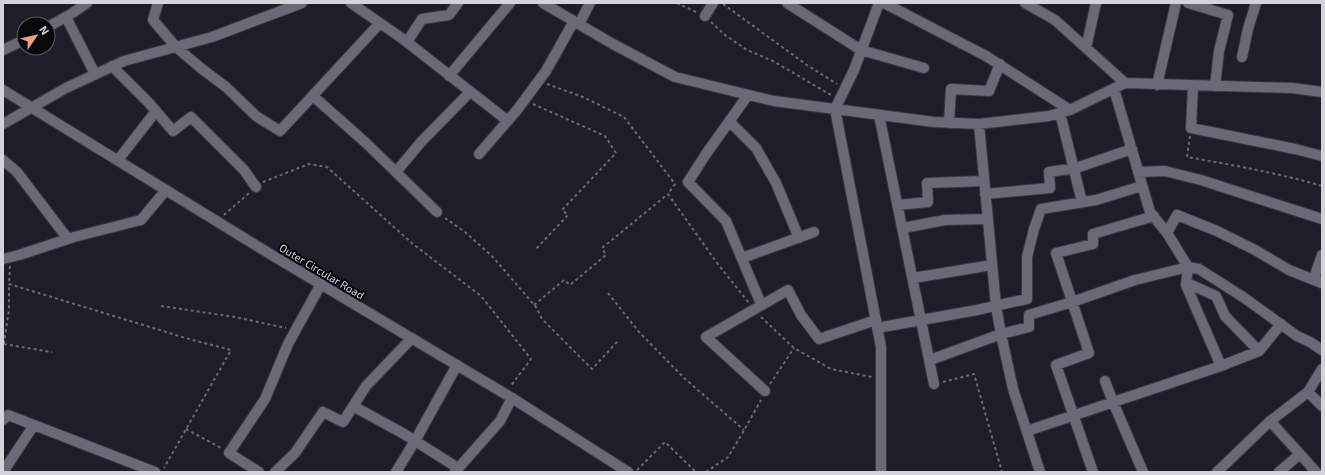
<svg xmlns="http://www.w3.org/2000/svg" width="1325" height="475" font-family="'Exo 2',sans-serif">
  <rect width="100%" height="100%" fill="#1c1f29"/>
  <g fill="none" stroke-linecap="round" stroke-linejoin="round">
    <defs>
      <path id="minor" d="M158 3 153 20 176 47 202 69 226 87 256 116 280 131 380 23
        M351 3 403 39 508 121
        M543 3 611 43 675 77 774 101 934 122 979 124 1049 116 1070 110 1125 83 1292 88 1322 92
        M787 3 861 50 924 68
        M879 3 854 70 835 109 881 347V472
        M884 3 986 56 1070 110
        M1025 3 1055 20 1125 83
        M1188 3 1228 15 1219 51 1215 86
        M705 16 713 3
        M66 17 95 74
        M579 24 590 3
        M48 27 71 14 87 3
        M407 42 422 19 449 15 458 3
        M1086 48 1096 3
        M3 50 24 40
        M1242 57 1248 29 1256 3
        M112 66 149 103 173 131 191 117 244 170 256 187
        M449 76 510 3
        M1157 85 1176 3
        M1193 86 1191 128 1295 149 1322 156
        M1114 89 1150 212 1167 233 1188 267 1186 285 1221 366
        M748 95 706 154 688 182 726 221 761 304
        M313 96 366 143 437 212
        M1060 113 1082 202
        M879 115 934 384
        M729 121 756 148 776 183 799 238
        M949 123 951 89 989 91 1000 64
        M3 124 66 88 124 61 212 37 302 3
        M979 124 996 306 1001 334 1013 389 1040 472
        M479 154 517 110 546 71 574 21
        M3 160 17 172 68 239
        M118 160 156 111
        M396 172 421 142 470 92
        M1138 172 1165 171 1201 180 1322 219
        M985 194 1050 188 1049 172 1076 168 1132 149
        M898 205 928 202 927 183 984 181
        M903 228 945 220 988 219
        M1167 233 1177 215 1217 231 1255 250 1289 270 1319 282
        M742 258 814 232
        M3 259 19 255 74 237 141 220 166 190
        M913 278 992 265
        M1187 283 1216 296 1225 316 1259 351
        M1321 283 1317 281 1315 275 1322 255
        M877 328 977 310 1027 299V257L1034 229 1041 209 1096 200 1142 186
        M930 360 1001 334 1029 327V315L1072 302 1135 280 1188 267 1199 269 1243 297 1297 336 1310 342 1322 350
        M1105 381 1113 402 1143 472
        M765 391 706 337 788 290 801 315 819 339 876 320
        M1308 392 1322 406
        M353 406 404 434 458 468
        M3 420 8 415 155 472
        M1270 421 1300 454 1279 472
        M1027 431 1221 366 1259 351 1281 324
        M1300 454 1316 472
        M3 472 34 425
        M259 472 229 453 265 399 288 344 321 284
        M275 472 295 453 323 412 343 422 366 386 412 338
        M396 472 415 441 457 365
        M455 472 500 421 512 398
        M1093 472 1056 365 1089 353 1056 253 1093 244V234L1154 216
        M1217 472 1269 422 1308 392 1322 369"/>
      <path id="tertiary" d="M3 90 275 257 512 398 628 472"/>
    </defs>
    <use href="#minor" stroke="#383a41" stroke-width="12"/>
    <use href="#tertiary" stroke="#383a41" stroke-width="12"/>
    <path stroke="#6a6c74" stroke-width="2" stroke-dasharray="3 3" stroke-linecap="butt" d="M677 3 696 12
      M723 4 807 65 837 84
      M711 22 725 35 747 50 773 61 831 95
      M547 84 583 97 624 117 675 184 668 194 717 263 749 303
      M533 104 605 136 616 153 562 210 568 215 535 250
      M1190 136 1187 157C1233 165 1278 173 1322 186
      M263 182 309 164 327 167 413 244 481 296 531 359 510 387
      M224 215 249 193
      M445 218 465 232 492 256 536 307 542 319 592 369 617 342
      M10 266 9 284 189 339 231 350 164 468
      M608 293 639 332 684 378 744 430
      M534 305 564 280 570 285 606 255 602 248 668 194
      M161 306 235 317 286 328
      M761 317 794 348 831 369 872 377
      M4 344 9 309V284
      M4 344 52 352
      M943 382 974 374 1002 472
      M770 384 794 348
      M186 429 221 448
      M637 470 665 442 696 472
      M706 472 728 457 742 434 761 400"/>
    <use href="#minor" stroke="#686b77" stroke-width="10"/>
    <use href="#tertiary" stroke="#686b77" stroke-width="10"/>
  </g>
  <g text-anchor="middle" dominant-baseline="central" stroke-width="4" stroke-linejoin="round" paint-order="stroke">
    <g font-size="11" fill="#d3d4db" stroke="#08090d">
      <text transform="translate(322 271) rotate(31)">Outer Circular Road</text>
    </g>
  </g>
  <rect width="1325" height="475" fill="none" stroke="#d3d4db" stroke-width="8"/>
  <g transform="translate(36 36) rotate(56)"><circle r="19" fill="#08090d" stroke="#595a5f"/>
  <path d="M0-3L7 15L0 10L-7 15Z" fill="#f49e88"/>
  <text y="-6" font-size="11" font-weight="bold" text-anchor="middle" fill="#d3d4db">N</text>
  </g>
</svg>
